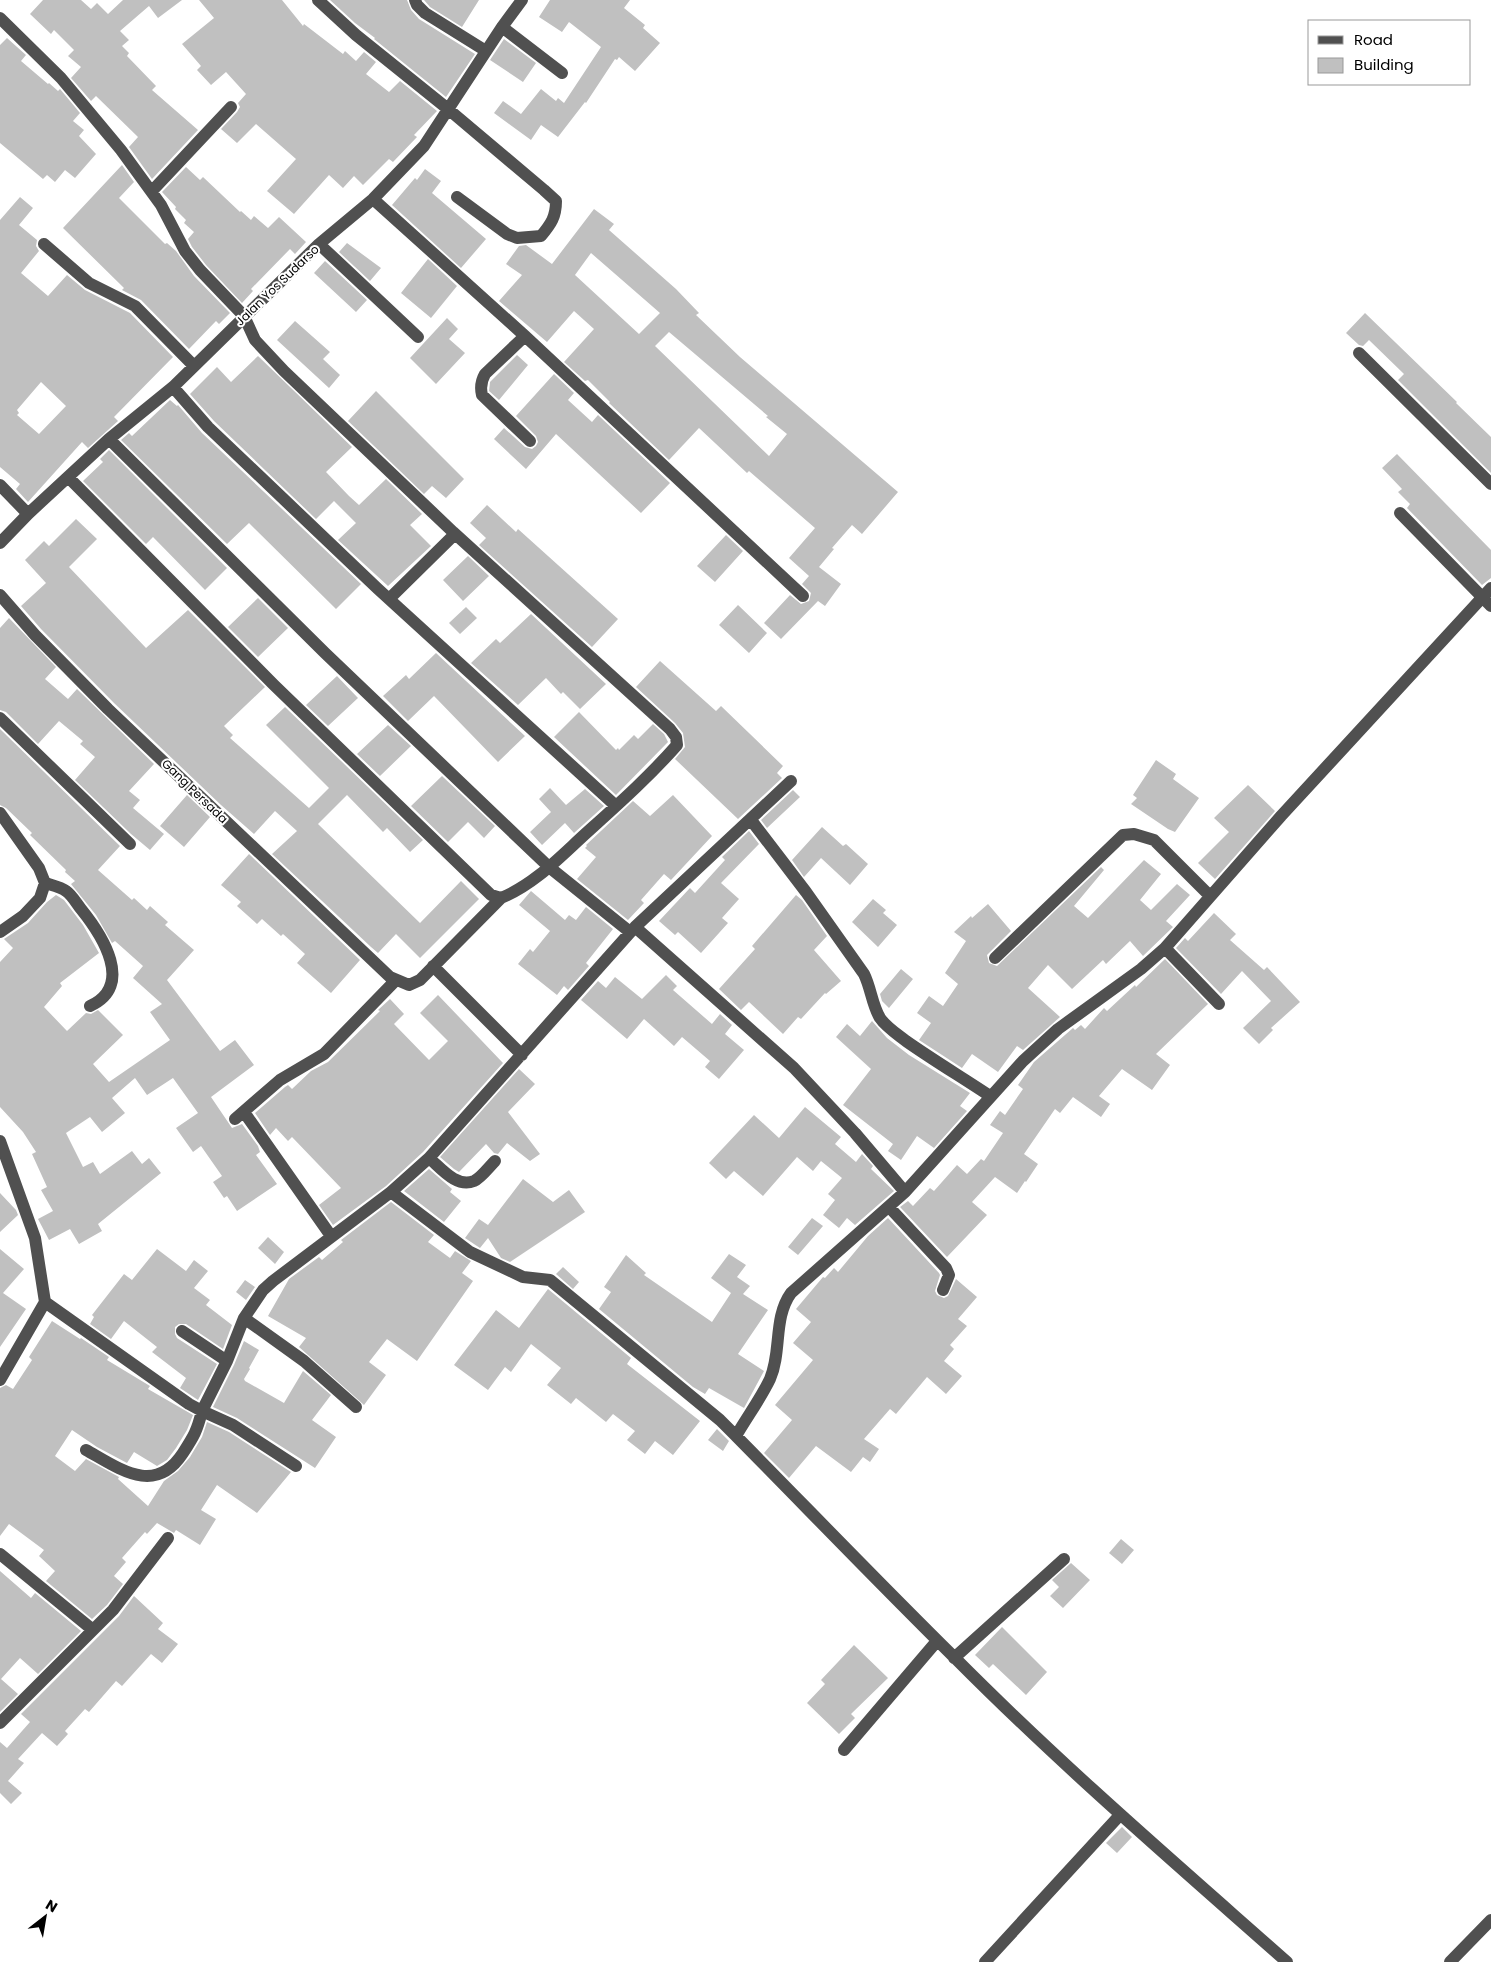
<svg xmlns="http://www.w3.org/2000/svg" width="1491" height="1962" font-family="Poppins,sans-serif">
  <rect width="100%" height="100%" fill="#fff"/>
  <path fill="#c0c0c0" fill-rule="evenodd" d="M43 0H81L91 9 97 3 108 14 123 0H182L158 18 149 6 120 31 129 40 122 46 129 53 127 56 156 86 152 90 198 130 152 179 129 147 138 137 96 96 91 101 71 78 81 67 68 56 74 50 54 30 51 34 30 14Z
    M199 0H282L303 26 304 24 343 54 345 51 356 61 364 52 376 62 366 74 389 92 400 81 437 111 414 135 417 137 393 162 389 159 363 185 354 176 343 188 329 175 294 214 267 191 296 159 256 124 237 143 221 129 237 112 240 107 238 103 246 94 226 72 211 85 197 70 201 66 182 44 214 18Z
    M330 0H407L411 10 419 19 475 54 446 97 374 39 375 38 355 23Z
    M424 0H479L462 27 430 7Z
    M550 0H630L624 8 645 25 643 28 660 43 635 71 619 57 617 60 615 59 586 103 585 102 558 137 541 125 531 140 494 113 503 101 521 114 541 89 556 101 558 98 564 103 601 47 569 22 562 32 539 17Z
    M7 38 26 55 21 61 48 84 49 83 58 91 60 89 80 113 73 121 84 130 79 136 96 154 75 178 65 170 55 182 47 175 43 179 0 143V45Z
    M504 39 536 63 523 82 490 60Z
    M122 165 134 182 119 198 165 244 167 243 176 251 194 276 230 313 219 324 216 321 189 349 141 300 122 290 124 288 63 228Z
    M186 167 200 180 203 177 240 212 241 211 251 220 254 216 268 228 279 217 306 242 295 254 290 249 251 289 253 291 242 303 206 265 192 247 188 239 194 232 184 223 186 220 175 209 176 207 162 192Z
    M425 169 441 181 432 193 486 239 461 268 392 205 415 178 417 180Z
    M20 197 33 208 19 225 37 240 36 246 39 251 21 273 48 296 67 275 85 290 130 313 173 357 114 417 118 421 88 448 82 442 28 502 16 489 20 484 0 467V220ZM41 382 66 406 39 434 17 415 19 413 17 410Z
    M594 209 614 224 609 230 676 289 699 313 696 315 740 357 898 492 862 534 852 525 832 548 834 549 819 567 841 584 825 606 818 601 781 639 764 623 790 595 801 604 809 601 811 593 802 584 809 576 789 558 815 528 749 471 747 473 699 428 669 460 609 403 610 402 588 380 585 381 564 362 594 329 574 311 547 342 499 301 522 275 506 264 519 246 526 245 552 264ZM591 253 660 313 639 334 575 275ZM669 332 768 416 766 417 787 434 769 456 655 346Z
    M347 243 381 268 370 281 339 252Z
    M428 259 457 286 431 318 401 293Z
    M325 261 367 300 356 312 314 273Z
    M1365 313 1457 402 1456 403 1491 437V473L1398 380 1404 374 1369 340 1363 346 1359 345 1346 333Z
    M447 318 458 329 449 339 465 353 436 384 410 358Z
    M295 321 330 352 323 359 340 375 329 388 277 340Z
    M517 355 528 365 499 400 489 391 490 382Z
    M258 356 352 447 326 472 349 496 359 505 386 479 422 514 410 525 431 546 388 586 338 540 356 523 334 501 316 519 214 421 190 394 217 367 231 382Z
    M554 374 574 393 568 400 592 422 598 415 670 483 641 513 556 434 526 469 494 439 504 428 525 447 532 449 536 446 538 442 536 436 516 416Z
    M376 391 464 479 446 498 432 486 424 494 348 421Z
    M170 400 177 406 178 405 202 433 361 584 336 609 249 523 227 544 121 440 129 433 132 436Z
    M109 450 227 568 205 590 153 537 146 544 83 481 103 462 100 459Z
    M1397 454 1491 550V578L1482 585 1407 508 1410 504 1398 492 1402 489 1382 468Z
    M487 505 516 532 518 529 618 619 592 647 479 545 486 538 470 523Z
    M76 519 97 539 69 567 146 648 188 610 265 687 224 726 233 735 230 738 309 808 329 788 266 725 285 707 423 840 410 852 387 828 383 832 347 795 318 824 420 923 461 881 479 899 420 958 396 934 378 953 371 947 272 854 297 831 275 811 254 834 221 805 114 703 41 629 21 606 46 583 25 560 44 541 49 546Z
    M726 535 743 551 715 582 697 566Z
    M468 556 489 576 463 601 443 580Z
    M258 598 288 628 258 657 228 627Z
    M738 605 767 633 749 653 719 625Z
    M466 607 477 618 460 634 449 623Z
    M531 614 606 684 580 709 563 692 561 694 546 678 518 705 471 663 496 639 500 643Z
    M9 618 56 667 45 679 68 699 77 689 154 764 129 791 140 800 133 808 164 834 150 850 131 834 75 780 95 757 80 744 83 741 59 721 38 744 6 712 0 710V628Z
    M436 653 525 736 498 762 434 696 408 721 383 696 406 675 409 679Z
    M660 661 716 711 721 706 783 766 777 773 782 778 738 819 675 759 685 747 683 733 675 723 636 687Z
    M337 676 358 698 328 726 306 705Z
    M579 712 616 750 618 748 619 750 634 735 638 739 653 724 664 734 668 742 616 795 554 737Z
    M388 725 411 746 380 776 357 754Z
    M0 729 120 846 98 870 132 900 134 898 147 910 150 906 168 922 165 925 194 950 167 980 220 1051 235 1040 254 1065 211 1097 232 1128 242 1124 258 1146 260 1152 256 1155 277 1184 237 1211 227 1196 224 1198 213 1182 222 1176 201 1146 193 1152 176 1128 198 1113 173 1078 147 1095 135 1078 112 1098 125 1113 102 1132 90 1117 66 1133 83 1167 93 1162 100 1174 132 1151 142 1164 149 1158 161 1173 98 1224 102 1231 79 1244 70 1229 49 1240 38 1219 53 1211 41 1190 47 1187 32 1154 36 1152 23 1132 0 1107V962L13 948 4 939 28 923 47 902 56 895 64 900 83 925 99 953 60 983 62 986 44 1007 67 1031 86 1013 91 1014 98 1010 123 1035 93 1064 109 1082 170 1040 150 1012 162 1004 133 978 143 966 115 941 112 943 96 915 71 884 75 881 65 872 66 870 30 835 32 833 6 808 0 805Z
    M1156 760 1176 774 1173 779 1199 798 1175 832 1168 829 1131 804 1137 798 1133 795Z
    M442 776 495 826 484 838 468 822 448 842 411 806Z
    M1248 785 1275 811 1215 879 1198 863 1229 832 1214 818Z
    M550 788 566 805 585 789 604 806 574 833 565 823 542 845 530 832 551 812 539 799Z
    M793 790 800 797 767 828 761 820Z
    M187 795 210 817 184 847 160 826Z
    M673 795 712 836 671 880 664 874 641 900 644 903 628 920 577 879 596 857 585 848 587 846 586 845 633 801 650 816Z
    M822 827 843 846 846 844 868 864 850 885 821 858 804 877 792 860Z
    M749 831 759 844 721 883 739 899 722 918 728 923 701 953 678 932 675 935 659 921 690 888 695 893 725 860 722 857Z
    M249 854 360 960 331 993 297 963 305 954 283 934 281 936 262 919 257 924 237 906 241 902 221 885Z
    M1144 860 1161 874 1140 900 1151 910 1177 884 1190 895 1166 921 1173 927 1143 956 1130 941 1106 964 1103 960 1072 989 1048 965 1028 988 1060 1017 1023 1050 1017 1046 998 1072 972 1054 962 1068 919 1040 931 1023 917 1013 929 996 943 1006 958 984 945 973 966 941 954 932 971 916 972 918 988 904 1011 931 987 955 989 963 997 966 1101 867 1104 870 1074 906 1088 918Z
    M531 891 565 920 569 915 576 920 586 907 613 929 586 963 589 966 568 990 564 986 557 995 518 964 530 949 533 952 550 931 519 905Z
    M796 895 802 900 827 936 814 950 841 981 826 994 825 993 801 1019 798 1017 783 1034 749 1002 741 1010 719 989 755 949 752 946Z
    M873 899 886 910 883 913 897 925 878 947 852 922Z
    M1214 913 1236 934 1230 940 1264 970 1267 967 1300 1002 1271 1028 1273 1030 1259 1044 1243 1028 1271 1001 1242 971 1221 994 1176 948 1185 938 1188 941Z
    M1165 959 1208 1004 1156 1054 1170 1065 1152 1090 1122 1069 1099 1096 1110 1104 1101 1117 1073 1097 1060 1113 1055 1109 1024 1154 1038 1164 1026 1182 1025 1181 1017 1193 995 1177 972 1202 987 1215 947 1257 900 1207 908 1201 913 1206 930 1188 934 1191 957 1165 967 1174 981 1159 984 1161 1003 1133 990 1125 1000 1111 1005 1115 1023 1089 1018 1085 1034 1062 1073 1028 1075 1030 1081 1025 1085 1029 1104 1008 1107 1011 1135 985 1136 987Z
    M901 969 913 979 889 1008 882 1001 880 994Z
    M666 975 677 986 673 990 712 1024 720 1014 732 1025 725 1034 744 1050 719 1079 705 1067 710 1061 682 1037 674 1046 644 1019 627 1039 581 1000 598 981 606 988 615 977 642 999Z
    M438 995 503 1063 423 1152 386 1186 333 1225 319 1205 341 1188 292 1137 288 1141 276 1128 270 1135 255 1113 285 1087 288 1085 292 1089 311 1071 328 1062 380 1011 378 1010 390 999 404 1014 394 1024 429 1060 448 1041 420 1013Z
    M872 1021 887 1038 909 1055 970 1093 960 1106 967 1111 934 1148 917 1136 901 1160 888 1151 893 1144 843 1105 871 1069 836 1037 847 1024 860 1036Z
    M519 1069 535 1084 508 1112 540 1154 530 1161 507 1143 498 1154 494 1153 486 1144 459 1172 454 1169 440 1157Z
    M805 1107 841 1137 835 1144 856 1162 862 1154 873 1166 871 1169 894 1191 855 1225 847 1218 839 1228 823 1215 835 1200 828 1194 842 1178 821 1161 813 1171 797 1157 763 1196 734 1171 726 1179 709 1163 754 1115 779 1138Z
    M429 1169 452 1189 450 1192 461 1201 444 1222 404 1191Z
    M523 1179 553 1202 569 1190 585 1212 510 1262 501 1258 488 1238 480 1248 465 1238 479 1219 488 1225Z
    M0 1193 16 1210 18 1215 0 1232Z
    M391 1202 434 1235 428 1242 450 1258 455 1251 471 1261 462 1273 473 1281 417 1361 387 1339 369 1362 386 1375 364 1405 299 1347 306 1338 268 1316 289 1279 319 1257 322 1260 343 1242 341 1240Z
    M812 1218 823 1226 798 1255 788 1247Z
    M888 1218 939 1273 940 1275 935 1291 937 1295 944 1298 948 1296 956 1279 977 1297 958 1319 967 1326 950 1345 954 1349 944 1361 962 1376 946 1394 927 1377 896 1414 890 1409 864 1439 879 1449 870 1462 863 1457 851 1472 816 1446 789 1478 764 1453 792 1420 775 1405 813 1360 793 1343 811 1322 796 1309 823 1277 825 1278 834 1268 838 1272 868 1236Z
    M268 1237 284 1252 275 1264 258 1248Z
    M0 1249 24 1269 3 1293 26 1309 0 1347Z
    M157 1249 186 1271 194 1260 208 1271 194 1288 210 1300 206 1305 232 1325 223 1349 186 1324H179L175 1327V1334L177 1338 217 1364 198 1400 180 1388 186 1378 152 1352 157 1347 124 1321 111 1339 90 1324 94 1317 92 1315 124 1274 132 1280Z
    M729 1254 746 1265 737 1277 750 1286 743 1294 768 1310 738 1354 764 1371 744 1408 709 1388 705 1394 693 1387 599 1309 611 1292 604 1287 626 1255 646 1273 644 1275 712 1322 731 1293 711 1278Z
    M563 1267 579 1282 573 1289 556 1274Z
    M245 1280 255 1287 246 1300 236 1292Z
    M548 1289 631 1358 627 1364 700 1421 673 1455 655 1441 645 1454 627 1440 635 1431 613 1414 606 1422 576 1398 571 1404 547 1385 561 1368 531 1344 511 1372 505 1367 488 1390 454 1365 496 1310 519 1328Z
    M52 1321 80 1339 81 1338 109 1357 107 1360 150 1386 148 1389 193 1415 187 1430 176 1448 167 1460 157 1466 134 1452 127 1463 97 1447 72 1430 55 1456 75 1471 86 1459 119 1477 118 1479 148 1506 164 1481 178 1471 190 1457 202 1437 207 1422 229 1432 291 1472 257 1513 217 1485 201 1510 216 1519 200 1545 176 1530 174 1533 157 1523 147 1534 145 1532 122 1558 126 1562 114 1576 123 1584 107 1605 92 1619 46 1581 55 1571 39 1556 44 1550 9 1524 0 1536V1388L6 1385 13 1389 32 1360 29 1357Z
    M244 1341 259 1350 249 1368 250 1369 244 1379 245 1381 284 1403 303 1371 331 1395 312 1420 336 1437 315 1468 237 1418 213 1407 234 1365Z
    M717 1429 729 1441 723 1451 708 1440Z
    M1121 1539 1134 1550 1122 1564 1109 1553Z
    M1071 1563 1090 1580 1063 1608 1050 1596 1059 1587 1052 1580Z
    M0 1571 31 1598 35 1593 81 1631 38 1674 20 1658 1 1679 18 1694 0 1712Z
    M134 1596 163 1623 158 1629 178 1644 162 1663 151 1654 122 1686 116 1681 89 1712 85 1709 65 1731 68 1734 57 1746 42 1733 18 1759 24 1763 8 1781 22 1793 11 1804 0 1793V1742L7 1748 30 1722 21 1714 119 1616Z
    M1002 1627 1047 1672 1026 1695 993 1664 989 1668 975 1655Z
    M854 1645 888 1678 851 1714 855 1718 839 1734 807 1703 825 1684 821 1680Z
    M1122 1827 1132 1837 1117 1853 1106 1843Z"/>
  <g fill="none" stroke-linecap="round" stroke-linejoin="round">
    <path stroke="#505050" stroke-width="12" d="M318 0 356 35 448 109 544 190 556 201C556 217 551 224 541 236L517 238 507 234 457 197
      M415 0 417 5 425 13 486 51
      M0 18 61 78 121 150 161 205 185 251 200 270 244 316 255 340 284 371 453 532 670 729 676 737 677 745C648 778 615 807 583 836 558 859 533 885 501 898L491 895 274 685 68 477
      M502 27 562 73
      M152 191 231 107
      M373 199 525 336 803 596
      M44 244 89 283 135 306 194 366
      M319 244 418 337
      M525 336 485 374C481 381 480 387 482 395L530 441
      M1359 353 1491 484
      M173 387 208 427 378 589 616 806
      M109 439 325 653 549 867 630 932
      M0 485 28 514
      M1400 513 1491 606
      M0 543 28 514 109 439 173 387 319 244 373 199 424 146 502 27 522 0
      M0 595 35 635 108 709 390 977 409 985 420 980 501 898
      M389 599 455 534
      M0 718 130 844
      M0 813 39 868 45 883 40 898 23 916 0 932
      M751 820 806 892 864 974C871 988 872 1005 880 1018 886 1027 897 1034 906 1041 933 1060 963 1078 990 1096
      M45 883C51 885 61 887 66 891 72 895 77 904 81 909 102 935 135 986 90 1006
      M635 927 791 781
      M1165 948 1219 1004
      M995 958 1123 835 1134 834 1154 840 1210 896
      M433 966 522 1055
      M244 1112 331 1236
      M235 1119 280 1080 324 1054 396 980
      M0 1141 35 1238 45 1302 0 1380
      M429 1158C441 1168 456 1188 474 1181 481 1178 489 1167 495 1161
      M391 1192 429 1158 635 927 794 1068 855 1133 905 1192
      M889 1207 946 1268 949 1275 943 1290
      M45 1302 189 1404 202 1411 227 1361 244 1318 263 1290 273 1281 391 1192 470 1252 523 1277 550 1280 720 1420 736 1436
      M244 1318 304 1361 356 1407
      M182 1331 227 1361
      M86 1450C120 1469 155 1496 183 1453 194 1436 197 1431 202 1411L233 1425 296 1466
      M0 1554 93 1630 0 1723
      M93 1630 113 1610 168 1538
      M954 1658 1064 1559
      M844 1750 937 1641
      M985 1962 1120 1815
      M1287 1962C1174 1862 1060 1764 954 1657 880 1584 809 1510 736 1436 747 1417 761 1398 770 1379 782 1351 773 1318 791 1293L905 1192 1023 1061 1058 1029 1141 969 1165 948 1281 816 1491 588
      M1450 1962 1491 1920"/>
  </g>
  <g text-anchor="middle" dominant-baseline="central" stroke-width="4" stroke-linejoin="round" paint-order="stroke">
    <g font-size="12" fill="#000" stroke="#fff">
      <text transform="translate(277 285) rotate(-44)">Jalan Yos Sudarso</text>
      <text transform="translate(195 791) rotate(44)">Gang Persada</text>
    </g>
  </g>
  <rect x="1308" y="20" width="162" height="65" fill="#ffffff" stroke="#999999"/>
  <rect x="1318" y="36" width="25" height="8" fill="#505050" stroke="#999999"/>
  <text x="1354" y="45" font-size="15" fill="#000000">Road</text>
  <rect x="1318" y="58" width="25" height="15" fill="#c0c0c0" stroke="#999999"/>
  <text x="1354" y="70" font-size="15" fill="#000000">Building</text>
  <g transform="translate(45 1917) rotate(31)" stroke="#ffffff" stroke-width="4" paint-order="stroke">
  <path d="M0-4L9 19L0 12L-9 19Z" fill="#000000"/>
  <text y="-8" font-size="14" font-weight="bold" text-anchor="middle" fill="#000000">N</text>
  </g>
</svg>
